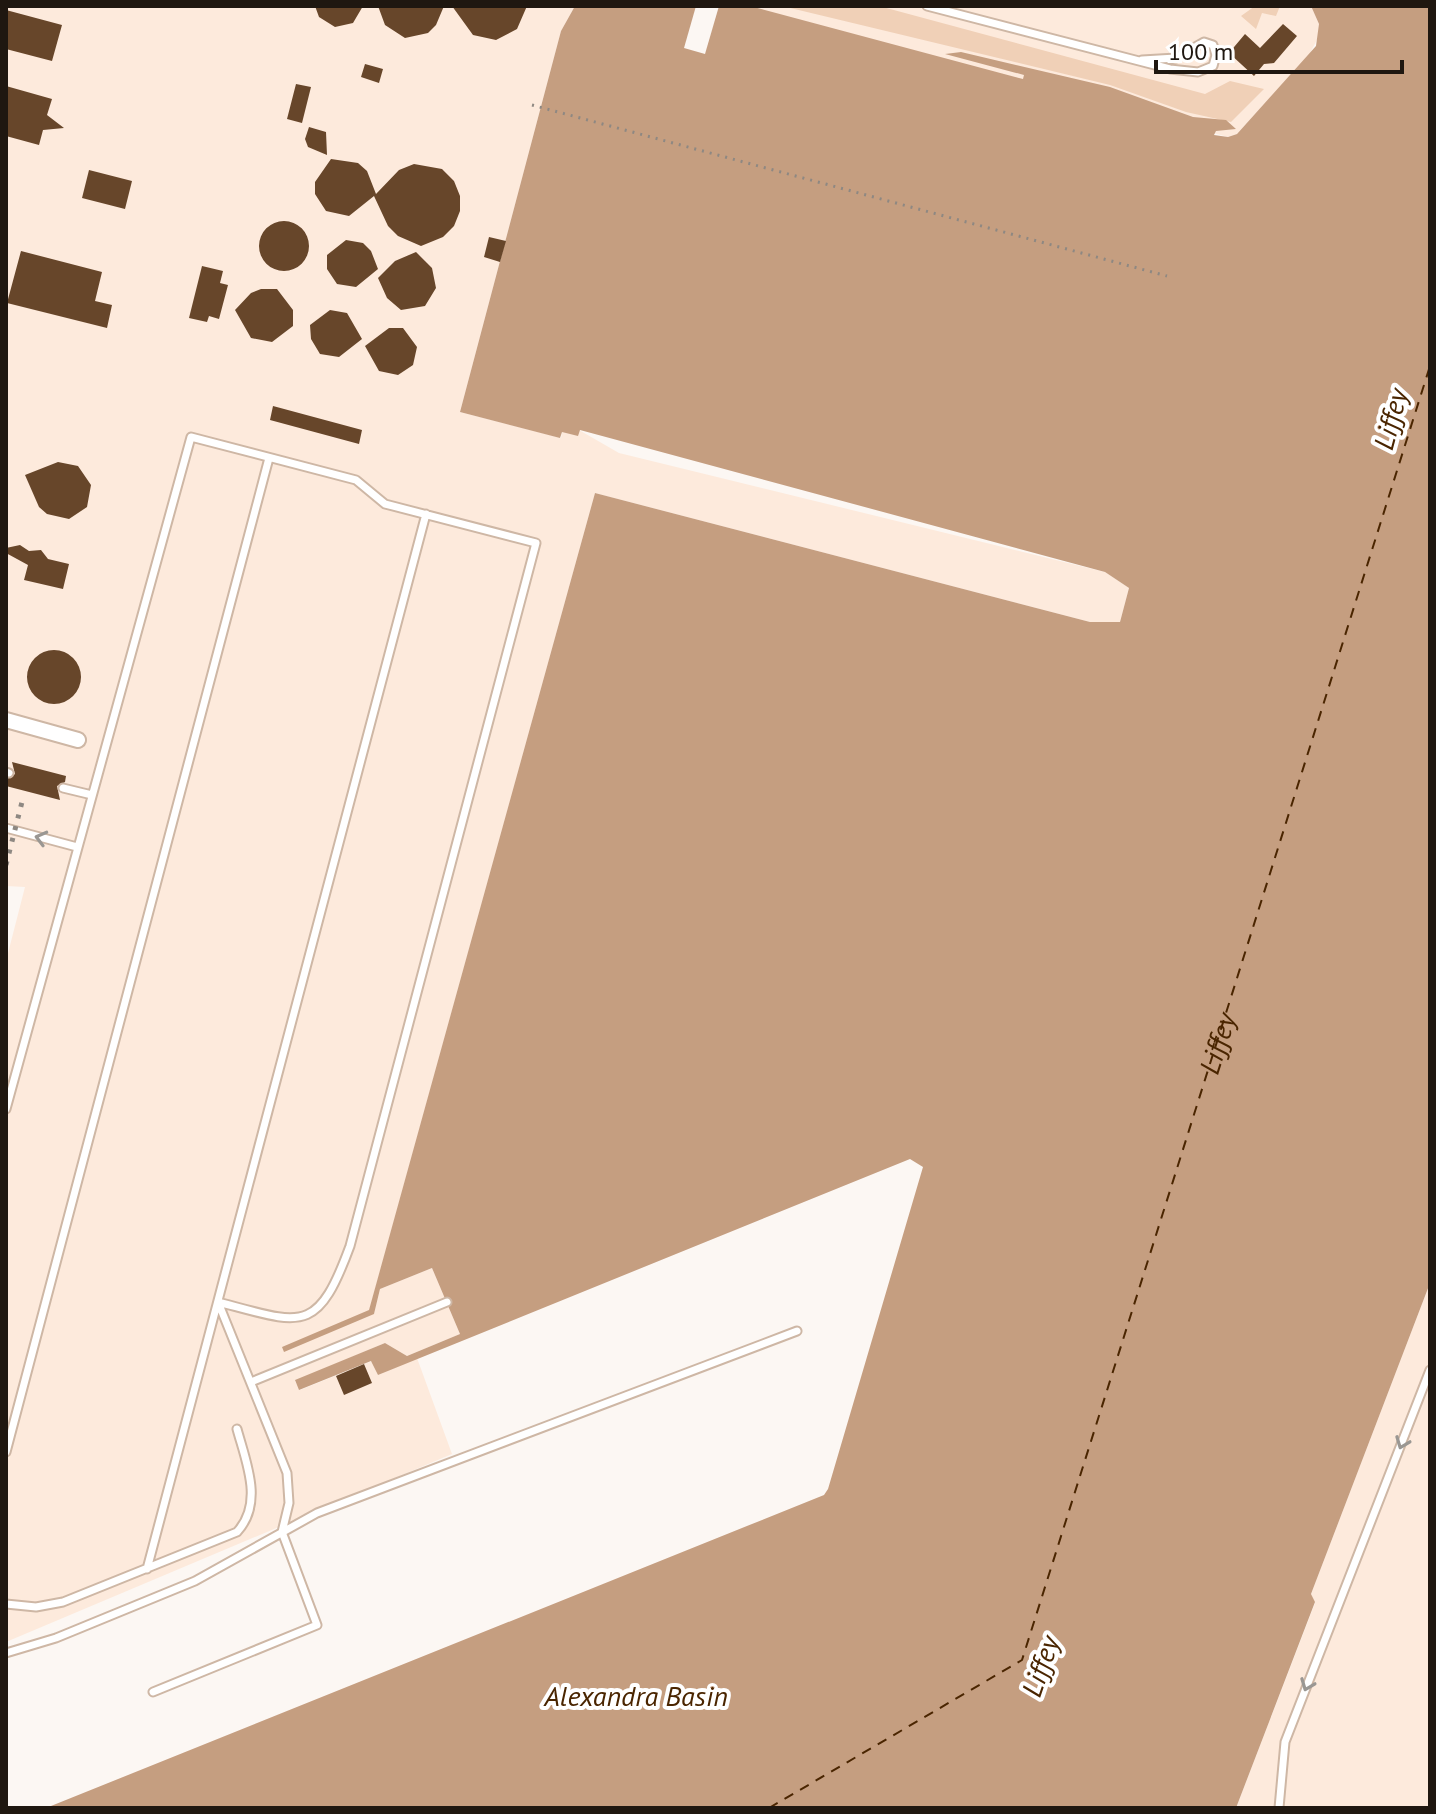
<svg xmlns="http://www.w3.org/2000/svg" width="1436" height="1814" font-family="'PT Sans',sans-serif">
  <rect width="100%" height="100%" fill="#fcf7f3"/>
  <path fill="#fdeadc" d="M6 6H575L561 31 460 412 561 438 562 432 579 430 619 453 1105 572 1129 588 1120 622H1090L595 493 369 1311 374 1314 380 1289 432 1268 460 1334 407 1356 385 1343 295 1381 300 1390 372 1361 378 1375 417 1358 452 1454 6 1642V961L25 887 6 886Z
    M737 6H1311L1319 24V36L1309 55 1237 134 1228 137Z
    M1430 1283V1808H1236L1315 1603 1311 1594Z"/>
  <path fill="#f0d0b7" d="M782 6H879L1205 94 1230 81 1264 89 1231 122 1186 112 1110 85Z
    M1255 6H1280L1276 16 1262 13 1256 29 1241 16Z"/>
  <path fill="#c59e80" d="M575 6H750L1023 79 1024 75 945 54 961 52 1110 87 1193 117 1226 120 1236 129 1216 131 1214 135 1228 137 1237 134 1316 46 1319 24 1311 6H1430V1283L1311 1594 1315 1602 1236 1808H46L824 1495 828 1489 923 1167 910 1159 378 1375 371 1361 299 1390 295 1380 385 1343 407 1356 460 1334 432 1268 380 1289 374 1314 284 1352 282 1347 369 1310 595 493 1090 622H1120L1129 588 1105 572 580 430 578 436 562 432 560 438 460 412 561 31Z"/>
  <path fill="#fcf7f3" d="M696 6H719L705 54 684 48Z"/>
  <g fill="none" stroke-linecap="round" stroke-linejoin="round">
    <path stroke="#4a2500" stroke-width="2" stroke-dasharray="10 8" stroke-linecap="butt" id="s1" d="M769 1808 1022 1660 1430 366"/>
  </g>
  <path fill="#67462a" d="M315 6H363L353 23 335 27 319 17Z
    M378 6H444L436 25 428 33 405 38 385 25Z
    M452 6H527L517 29 496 40 473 35Z
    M6 10 62 25 52 61 6 49Z
    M1283 24 1297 36 1274 63 1264 64 1254 76 1229 53 1245 34 1260 48Z
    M365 64 383 69 379 83 361 77Z
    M296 84 311 87 302 123 287 119Z
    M6 86 52 99 47 115 64 128 43 130 39 145 6 136Z
    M309 127 326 132 327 155 308 147 305 139Z
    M331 159 358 163 367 171 376 194 399 170 414 164 442 169 454 181 460 196V211L454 226 443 237 421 246 398 236 388 226 374 196 349 216 326 211 315 194V182Z
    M89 170 132 181 125 209 82 198Z
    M259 246a25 25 0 1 1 50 0a25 25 0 1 1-50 0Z
    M489 237 506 241 500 262 484 257Z
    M346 240 363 243 371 251 378 269 356 287 337 284 327 269V255Z
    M21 251 102 272 95 301 112 305 107 328 7 303Z
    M416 252 432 268 436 288 425 306 401 310 387 298 378 278 395 261Z
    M202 266 223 271 220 283 228 285 219 319 209 316 207 322 189 318Z
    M261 289H277L293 310V326L272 342 251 338 235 310 251 293Z
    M330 310 347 313 362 339 339 357 320 354 311 339 310 325Z
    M389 328H403L417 347 413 365 398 375 379 371 365 346Z
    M273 406 362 430 359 444 270 420Z
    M58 462 78 466 91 485 87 507 69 519 47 514 39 507 25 475Z
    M20 545 29 551 41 550 48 559 69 564 63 589 24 580 28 565 6 553V548Z
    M27 677a27 27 0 1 1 54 0a27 27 0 1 1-54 0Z
    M12 762 66 776 65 782 57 786 60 800 6 786 7 779 15 774Z
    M364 1364 372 1383 344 1395 336 1376Z"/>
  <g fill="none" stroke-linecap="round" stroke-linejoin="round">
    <defs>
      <path id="lane" d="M927 6 1170 69 1198 72 1213 66 1216 55 1213 45 1204 42 1176 58 1142 60
        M6 772 9 773
        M63 788 92 795
        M6 828 77 847
        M6 1109 191 437 356 480 385 504 536 543 350 1246C317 1336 302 1324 218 1302
        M251 1382 447 1302
        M6 1452 269 458
        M147 1569 426 514
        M6 1604 36 1607 63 1602 237 1532C264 1503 246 1462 237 1429
        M6 1653 56 1638 195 1581 317 1513 797 1331
        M153 1692 317 1625 282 1532 289 1503 287 1473 218 1302
        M1279 1808 1285 1742 1430 1370"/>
      <path id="street" d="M6 720 78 740"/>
    </defs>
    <use href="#lane" stroke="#ceb7a5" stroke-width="11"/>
    <use href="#street" stroke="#ceb7a5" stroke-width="18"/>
    <path stroke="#8e8882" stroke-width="3" stroke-dasharray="2 6" stroke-linecap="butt" d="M532 105 1167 276"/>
    <use href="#lane" stroke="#fff" stroke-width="7"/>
    <use href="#street" stroke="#fff" stroke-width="14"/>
    <path stroke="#8e8882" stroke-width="5" stroke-dasharray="4 8" stroke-linecap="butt" d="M6 865 22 802"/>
  </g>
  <defs><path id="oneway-chevron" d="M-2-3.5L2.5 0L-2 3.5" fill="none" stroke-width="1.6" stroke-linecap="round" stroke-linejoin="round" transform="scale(2)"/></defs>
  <g stroke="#9a9793">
    <use href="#oneway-chevron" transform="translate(41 838) rotate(-165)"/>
    <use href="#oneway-chevron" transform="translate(1402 1443) rotate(111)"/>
    <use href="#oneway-chevron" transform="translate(1307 1685) rotate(111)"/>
  </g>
  <g text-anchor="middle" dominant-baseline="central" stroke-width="8" stroke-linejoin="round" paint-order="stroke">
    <g font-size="28" font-style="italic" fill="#4a2500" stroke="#fff">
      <text transform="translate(1390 419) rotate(-75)">Liffey</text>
      <text stroke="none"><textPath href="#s1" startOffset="940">Liffey</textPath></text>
      <text transform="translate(1040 1666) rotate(-71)">Liffey</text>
      <text x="636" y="1695">Alexandra Basin</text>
    </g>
  </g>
  <rect width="1436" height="1814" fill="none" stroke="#1f1710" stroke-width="16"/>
  <path d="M1156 60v12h246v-12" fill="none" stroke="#1f1710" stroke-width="4"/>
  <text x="1168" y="60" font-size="24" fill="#1f1710" stroke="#ffffff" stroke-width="6" paint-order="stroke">100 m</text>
</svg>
